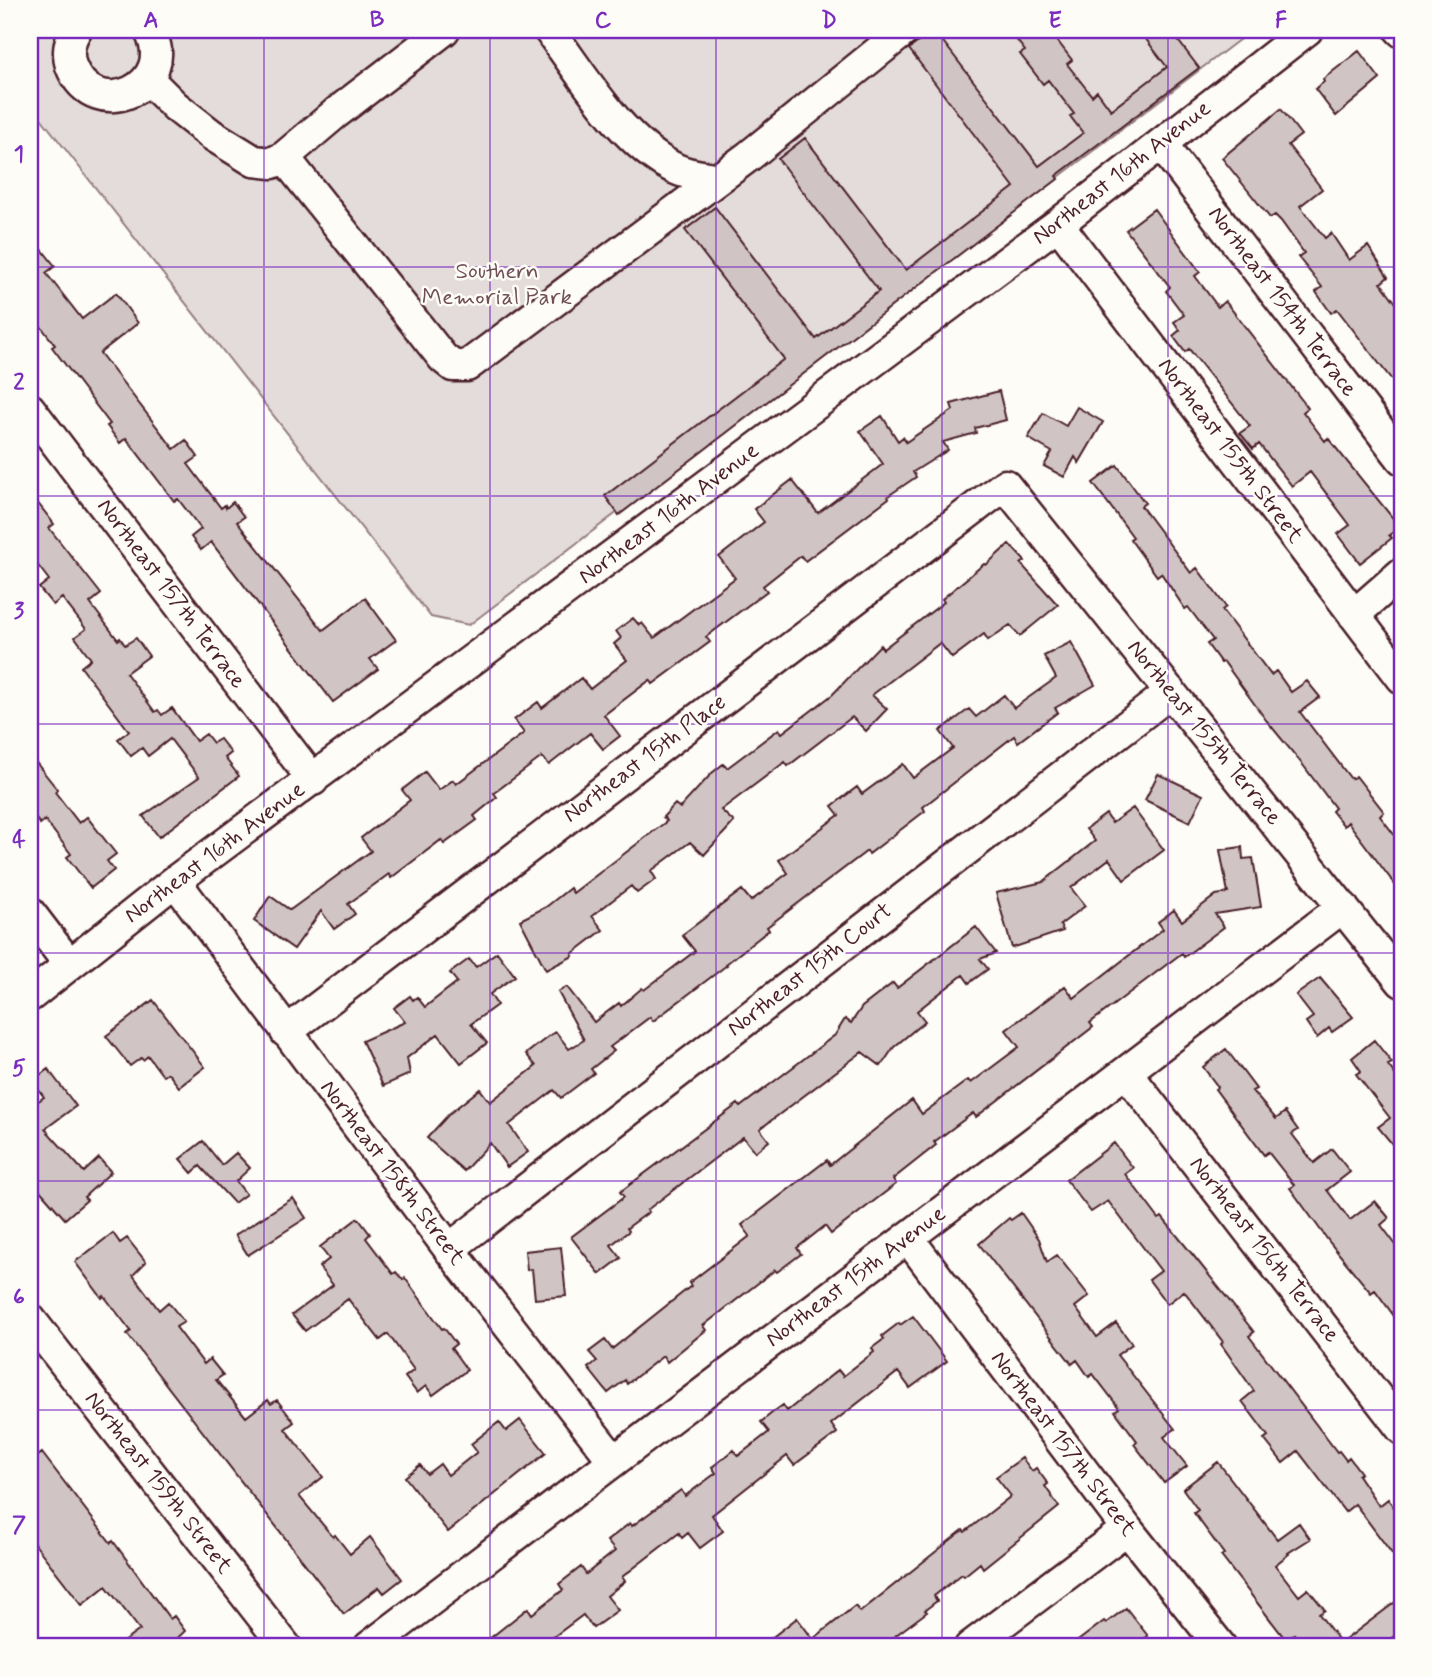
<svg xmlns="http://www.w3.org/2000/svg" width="1432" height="1677" font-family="Mynerve,sans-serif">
  <rect width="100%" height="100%" fill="#fdfcf7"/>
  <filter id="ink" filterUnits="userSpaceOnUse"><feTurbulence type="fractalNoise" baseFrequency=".0143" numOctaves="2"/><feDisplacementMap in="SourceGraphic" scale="14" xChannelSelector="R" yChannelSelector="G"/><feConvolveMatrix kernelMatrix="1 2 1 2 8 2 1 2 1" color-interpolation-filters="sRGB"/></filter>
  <g filter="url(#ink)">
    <path fill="#e3dcda" stroke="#967e82" stroke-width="2" d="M30 30H1252L469 625 431 617 30 104Z"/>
    <path fill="#d0c5c4" stroke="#4a1f2b" stroke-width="2" d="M934 30 1039 166 1083 133 1070 116 1074 114 1048 80 1043 84 1020 54 1025 51 1009 30H1049L1072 60 1067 64 1092 96 1097 91 1111 110 1167 67 1139 30H1170L1199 68 1056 176 1058 179 619 515 605 496 784 359 685 230 715 207 816 339 879 291 778 159 805 138 906 270 1014 187 909 49Z
      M1359 51 1380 79 1336 116 1315 89 1324 82 1323 79Z
      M1281 109 1301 135 1288 145 1322 189 1300 206 1325 238 1331 233 1349 260 1368 246 1388 277 1381 283 1402 311V393L1337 309 1331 313 1316 292 1322 287 1298 257 1304 253 1281 221 1275 215 1270 218 1222 158Z
      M1154 209 1200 272 1195 276 1218 307 1225 301 1308 408 1303 412 1325 441 1328 438 1400 527 1389 535 1392 538 1360 563 1338 534 1350 525 1310 472 1292 486 1259 444 1253 449 1240 433 1250 426 1189 349 1185 352 1173 336 1180 330 1174 322 1184 315 1166 291 1170 287 1126 230Z
      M30 234 55 266 46 273 82 319 116 293 138 323 100 353 174 449 186 440 198 457 188 464 221 508 225 505 226 508 233 502 244 517 237 522 323 630 365 598 396 640 370 659 378 669 333 702 211 542 201 550 191 537 201 529 178 499 174 501 126 438 120 443 107 426 110 424 52 347 55 345 30 312Z
      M999 391 1006 420 975 428 976 433 943 442 948 450 913 472 916 477 888 496 889 498 805 561 801 556 763 586 767 591 706 637 710 642 653 684 650 680 604 715 620 736 603 749 590 733 549 765 542 757 494 793 497 797 474 816 477 820 444 844 441 840 391 878 389 874 348 904 355 914 334 929 321 911 294 949 254 921 270 896 290 910 371 851 361 838 410 800 402 790 425 772 439 790 453 780 456 784 524 733 514 720 538 702 542 708 581 678 590 689 627 660 614 644 621 638 616 631 633 618 639 625 642 623 654 638 735 578 719 557 764 522 754 509 792 480 818 513 883 464 860 431 882 416 898 441 903 437 906 442 953 410 951 404Z
      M1077 407 1103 422 1079 463 1075 457 1064 477 1044 466 1052 452 1028 438 1043 413 1066 426Z
      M1117 465 1145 503 1141 506 1191 573 1197 568 1226 607 1222 610 1271 675 1276 671 1291 692 1307 681 1320 697 1300 712 1351 779 1356 776 1384 812 1380 816 1402 845V894L1348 822 1344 826 1332 811 1335 808 1303 765 1266 720 1224 662 1221 663 1207 644 1213 640 1188 607 1185 609 1161 573 1157 576 1130 539 1133 537 1093 483Z
      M30 493 54 524 49 528 101 594 90 603 118 640 120 638 125 645 136 638 149 656 126 673 155 712 158 710 162 715 172 708 196 741 206 734 213 743 220 739 231 753 225 758 239 776 159 837 143 816 199 777 170 739 148 756 142 748 131 756 118 739 129 731 81 667 91 659 75 637 86 629 62 598 53 605 39 588 49 580 30 555Z
      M1009 544 1025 561 1021 564 1058 605 1020 636 1010 625 988 640 984 634 952 658 940 643 872 695 887 709 866 731 852 717 788 766 785 762 721 810 734 822 704 855 690 842 651 871 656 879 637 893 631 886 592 916 603 930 572 954 573 956 546 970 520 920 546 907 570 888 573 893 667 821 663 817 675 804 680 808 712 773 723 764 727 768 779 729 782 733 832 695 880 645 883 649 944 602 942 599 984 564 986 565Z
      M1071 642 1095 685 1055 708 1058 712 1018 742 1014 736 923 807 925 811 869 854 867 851 767 927 769 930 726 964 727 965 653 1021 650 1017 610 1047 614 1051 591 1069 594 1073 561 1098 554 1090 509 1125 528 1152 507 1167 490 1143 464 1171 427 1138 450 1113 480 1089 490 1102 536 1066 526 1054 549 1036 556 1032 569 1049 584 1040 558 992 567 987 594 1022 619 1003 621 1006 642 988 644 990 695 951 682 935 742 890 751 901 788 873 779 860 839 815 832 806 857 787 862 794 903 764 913 778 953 748 940 731 969 709 976 717 1004 695 1014 708 1056 678 1044 656Z
      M30 755 57 789 55 792 79 823 87 817 116 854 107 861 114 870 91 888 67 857 71 854 45 820 40 824 30 811Z
      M1158 774 1203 795 1190 822 1145 800Z
      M1133 808 1164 850 1124 880 1109 859 1071 888 1085 906 1060 925 1063 931 1012 948 996 893 1043 882 1095 841 1086 829 1106 814 1112 823Z
      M1242 847 1243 859 1253 858 1261 907 1215 914 1224 927 1184 957 1182 953 1129 993 1090 1023 1093 1027 976 1117 973 1113 934 1142 936 1145 893 1179 896 1184 831 1234 825 1226 797 1248 801 1254 777 1272 775 1270 703 1326 706 1330 667 1362 663 1356 627 1384 625 1380 608 1393 588 1368 597 1361 589 1352 605 1340 612 1349 691 1286 689 1283 750 1236 742 1225 827 1160 830 1165 912 1100 922 1114 968 1080 971 1083 1019 1047 1006 1030 1065 986 1074 998 1163 929 1158 922 1174 910 1182 921 1216 895 1228 893 1220 850Z
      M976 927 996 953 980 959 988 969 969 983 963 975 917 1011 925 1021 894 1047 881 1066 862 1052 760 1129 769 1141 755 1152 743 1137 647 1210 649 1212 627 1228 629 1231 611 1245 621 1258 600 1274 571 1237 624 1197 620 1192 738 1104 740 1107 780 1077 835 1035 845 1019 851 1023 862 1007 893 983 897 988Z
      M497 952 515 976 490 994 497 1005 471 1024 487 1043 461 1063 438 1034 407 1058 410 1074 383 1086 362 1041 405 1022 394 1008 410 996 413 1000 417 997 425 1007 457 982 450 973 469 959 476 967Z
      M1320 978 1353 1017 1332 1032 1329 1028 1317 1038 1306 1022 1313 1017 1296 995Z
      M153 1000 205 1067 179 1087 168 1073 163 1076 148 1056 143 1060 141 1058 130 1066 106 1036Z
      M1374 1040 1392 1063 1388 1065 1402 1084V1156L1378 1127 1390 1118 1356 1074 1361 1071 1352 1058Z
      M1226 1049 1256 1089 1252 1091 1276 1119 1285 1112 1298 1130 1292 1134 1314 1163 1332 1149 1350 1172 1327 1190 1350 1220 1375 1201 1389 1218 1381 1225 1402 1253V1327L1375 1290 1371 1293 1330 1243 1290 1188 1294 1185 1268 1152 1264 1155 1215 1089 1218 1087 1203 1067Z
      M48 1069 76 1106 45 1129 84 1172 99 1158 111 1172 84 1197 87 1200 65 1219 30 1179V1107L44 1097 32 1081Z
      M203 1141 222 1165 236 1153 250 1168 236 1181 246 1194 234 1203 200 1166 192 1173 180 1159Z
      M1114 1143 1133 1168 1125 1174 1159 1219 1162 1217 1197 1260 1254 1332 1249 1336 1337 1452 1339 1451 1346 1460 1349 1457 1361 1473 1358 1475 1379 1506 1388 1499 1402 1519V1567L1355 1504 1345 1512 1298 1451 1283 1463 1264 1439 1268 1436 1242 1401 1254 1391 1221 1344 1223 1342 1184 1291 1167 1304 1149 1280 1161 1271 1108 1201 1091 1212 1066 1180Z
      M293 1198 306 1218 248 1255 235 1235Z
      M1021 1213 1039 1239 1047 1262 1057 1255 1089 1296 1075 1307 1097 1337 1116 1323 1132 1344 1117 1355 1175 1429 1164 1437 1187 1466 1164 1483 1134 1444 1137 1441 1115 1411 1119 1408 1093 1374 1089 1377 1077 1360 1072 1364 979 1244 1009 1218 1011 1220Z
      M358 1218 370 1234 366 1238 393 1274 396 1272 403 1280 405 1278 442 1329 444 1328 456 1344 451 1348 467 1370 433 1395 426 1386 417 1393 405 1377 414 1370 388 1334 380 1340 348 1299 305 1331 292 1315 333 1285 319 1267 329 1259 320 1247Z
      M113 1233 120 1243 127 1238 146 1262 133 1275 159 1310 168 1302 184 1322 176 1327 204 1364 210 1359 223 1375 216 1380 246 1417 268 1400 271 1404 277 1400 294 1422 285 1429 323 1477 299 1496 333 1537 335 1535 350 1554 370 1537 402 1579 384 1593 379 1587 344 1614 127 1334 131 1331 104 1296 102 1298 75 1262Z
      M561 1247 566 1296 535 1299 532 1269 527 1270 525 1251Z
      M913 1316 947 1361 910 1388 898 1372 831 1424 837 1433 794 1465 787 1456 712 1515 723 1531 700 1548 688 1533 682 1538 679 1533 622 1577 625 1581 607 1596 618 1610 593 1628 583 1615 540 1647H479L528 1608 532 1614 563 1590 559 1584 581 1567 586 1574 615 1551 607 1541 630 1523 632 1526 681 1490 685 1496 716 1473 712 1467 734 1450 738 1456 769 1432 761 1422 772 1413 783 1405 787 1411 838 1370 843 1376 874 1352 872 1348 884 1339 882 1336 899 1323 900 1325Z
      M520 1420 546 1453 448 1532 405 1477 420 1465 427 1474 440 1464 448 1475 477 1452 471 1444 499 1422 506 1431Z
      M42 1453 111 1543 113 1541 170 1619 174 1616 185 1631 168 1647H116L140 1630 106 1586 82 1605 30 1538V1462Z
      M1022 1458 1032 1471 1036 1468 1048 1484 1045 1486 1059 1507 983 1568 980 1563 964 1576 962 1574 934 1596 937 1601 925 1610 927 1612 880 1647H760L797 1618 813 1639 855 1606 860 1612 963 1530 965 1532 1011 1496 996 1477Z
      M1218 1462 1277 1539 1299 1523 1310 1539 1288 1553 1289 1554 1275 1565 1299 1596 1308 1589 1325 1610 1319 1614 1341 1643 1402 1597V1630L1380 1647H1304L1294 1634 1286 1640 1221 1556 1224 1554 1194 1513 1198 1510 1183 1489Z
      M1126 1608 1148 1636 1133 1647H1070L1104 1621 1106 1623Z"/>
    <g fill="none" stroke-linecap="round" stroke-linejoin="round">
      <defs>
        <path id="minor" d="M76 30C69 40 67 54 71 66 95 127 181 85 149 30
          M549 30C584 77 622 143 676 169 688 175 705 176 718 179
          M1400 30 1402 32
          M148 79 175 106 212 135 254 161 272 163 284 157 443 358 453 366H467L749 156 905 30
          M1161 144 1402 459
          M284 157 336 113 444 30
          M1058 224 1402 678
          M30 409 313 780
          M1354 615 1402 573
          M175 881 449 1249 614 1461
          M30 913 69 964
          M30 996 175 881 1058 224 1307 30
          M286 1032 1005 485 1402 982
          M1126 1072 1402 1429
          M908 1238 1127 1529 1221 1647
          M449 1249 1171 692
          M30 1319 286 1647
          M369 1647 1343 907
          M970 1647 1127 1529"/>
      </defs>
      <use href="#minor" stroke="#4a1f2b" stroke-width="35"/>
      <use href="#minor" stroke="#fdfcf7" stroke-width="30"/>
    </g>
  </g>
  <path fill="none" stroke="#7b2cbf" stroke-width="2" stroke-opacity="0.55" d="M264 30V1647M490 30V1647M716 30V1647M942 30V1647M1168 30V1647M30 267H1402M30 496H1402M30 724H1402M30 953H1402M30 1181H1402M30 1410H1402"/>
  <g text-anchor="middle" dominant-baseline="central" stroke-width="5" stroke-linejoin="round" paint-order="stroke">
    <g font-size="23" fill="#4a1f2b" stroke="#fdfcf7">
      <text transform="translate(1122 173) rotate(-38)">Northeast 16th Avenue</text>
      <text transform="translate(1282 302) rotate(53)">Northeast 154th Terrace</text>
      <text transform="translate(1230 451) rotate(53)">Northeast 155th Street</text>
      <text transform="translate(669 514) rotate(-37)">Northeast 16th Avenue</text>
      <text transform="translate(171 594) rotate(53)">Northeast 157th Terrace</text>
      <text transform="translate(1204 733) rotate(51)">Northeast 155th Terrace</text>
      <text transform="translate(645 759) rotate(-37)">Northeast 15th Place</text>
      <text transform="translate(215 853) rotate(-37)">Northeast 16th Avenue</text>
      <text transform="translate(810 970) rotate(-38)">Northeast 15th Court</text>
      <text transform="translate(392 1173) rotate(53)">Northeast 158th Street</text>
      <text transform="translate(1264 1250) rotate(52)">Northeast 156th Terrace</text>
      <text transform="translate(856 1277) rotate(-37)">Northeast 15th Avenue</text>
      <text transform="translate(1063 1444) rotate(53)">Northeast 157th Street</text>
      <text transform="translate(158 1483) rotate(52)">Northeast 159th Street</text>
    </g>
    <g font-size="23" fill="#704e57" stroke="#fdfcf7">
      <text x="497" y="272">Southern<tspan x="497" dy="26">Memorial Park</tspan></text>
    </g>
  </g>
  <rect width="1432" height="1677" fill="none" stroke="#fdfcf7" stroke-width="77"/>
  <rect x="38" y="38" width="1356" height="1600" fill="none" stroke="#7b2cbf" stroke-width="2.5"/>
  <g font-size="23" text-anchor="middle" font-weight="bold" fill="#7b2cbf">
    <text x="151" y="27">A</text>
    <text x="377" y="27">B</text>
    <text x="603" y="27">C</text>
    <text x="829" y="27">D</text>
    <text x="1055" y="27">E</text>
    <text x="1281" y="27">F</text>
    <text x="19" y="161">1</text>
    <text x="19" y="389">2</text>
    <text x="19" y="618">3</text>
    <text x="19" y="846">4</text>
    <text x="19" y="1075">5</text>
    <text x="19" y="1304">6</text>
    <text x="19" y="1532">7</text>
  </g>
</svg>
